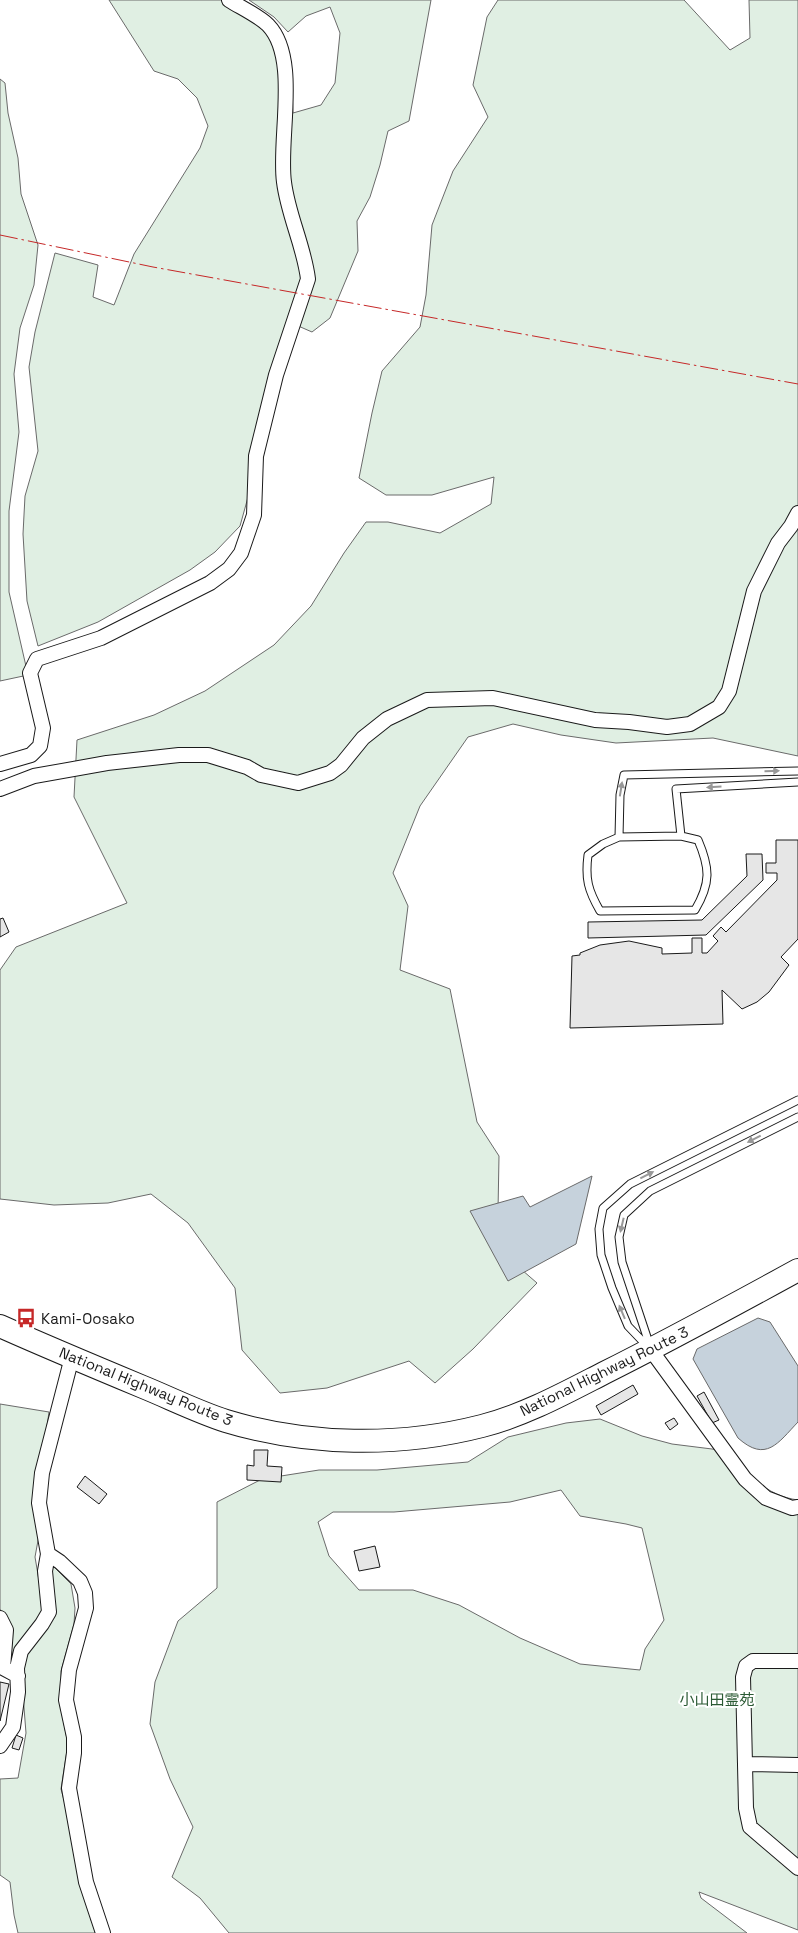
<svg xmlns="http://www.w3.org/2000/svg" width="798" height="1933" font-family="'Space Grotesk','Noto Sans JP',sans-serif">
  <rect width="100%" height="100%" fill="#fff"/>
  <path fill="#e0efe3" stroke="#6a6a6a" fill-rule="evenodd" d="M109 0H224L245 12 272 38 292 89 293 113 321 105 335 83 340 33 330 7 306 16 288 32 274 17 249 0H431L409 121 388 131 380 165 370 197 357 221 358 251 330 318 312 332 296 325 240 526 215 552 190 570 98 622 38 646 27 601 23 534 25 496 38 451 29 367 35 332 55 253 98 265 93 297 114 305 134 254 200 148 208 126 197 98 178 79 154 71Z
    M498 0H684L730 50 750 38 749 0H798V756L713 738 616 743 561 735 513 724 468 737 420 806 393 873 408 906 400 970 450 989 477 1122 499 1156 498 1211 507 1257 537 1283 473 1349 435 1383 409 1361 327 1388 280 1393 242 1350 235 1288 188 1223 151 1194 108 1203 54 1205 0 1199V970L16 947 127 903 74 797 77 740 154 715 205 691 274 645 311 606 344 553 366 522H388L440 533 491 504 494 477 432 495H386L359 478 372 413 382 371 420 327 426 295 432 225 453 171 488 117 473 85 487 17Z
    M0 79 5 83 8 113 18 158 21 194 38 245 34 285 20 328 14 374 19 432 9 511V592L28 675 0 681Z
    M0 1404 49 1412 39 1482V1535L35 1557 44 1610 10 1668 7 1621 0 1609Z
    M600 1419 642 1436 672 1444 728 1451C746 1474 767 1496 798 1500V1930L699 1892 701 1898 747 1933H229L200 1898 172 1877 193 1827 170 1779 150 1724 155 1682 178 1621 217 1588V1502L262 1479 319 1470H377L468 1462 508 1437 566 1423ZM561 1490 580 1516 626 1524 642 1528 664 1620 645 1649 640 1670 580 1664 520 1638 459 1605 413 1590H359L329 1556 318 1522 333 1512H394L510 1502Z
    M54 1567 71 1584 75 1608 74 1624 61 1671 62 1714 68 1744 61 1789 74 1837 91 1920 97 1933H18L14 1915 10 1882 0 1875V1779L18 1778 26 1733 21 1670 24 1654 46 1627 49 1572Z"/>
  <path fill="#c6d2dc" stroke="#6a6a6a" d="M592 1176 576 1244 508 1281 470 1211 523 1196 530 1207Z
    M758 1318 770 1322 798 1366V1422C778 1443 766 1463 738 1438L693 1359 697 1349Z"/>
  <path fill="#e6e6e6" stroke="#1a1a1a" d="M776 840H798V939L781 957 789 965 769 992 757 1002 742 1009 722 990 723 1024 570 1028 572 956 580 955V953L600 945 629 941 662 948V954L692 953V938H702V953H707L718 941 713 936 721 927 726 932 777 880V873H766V863H776Z
    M746 854H762L763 880 706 935 588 938V922L702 920 747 876Z
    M3 918 9 932 0 937V919Z
    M633 1385 638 1394 601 1415 596 1406Z
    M704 1392 719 1420 712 1423 697 1396Z
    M674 1418 678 1424 670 1430 665 1423Z
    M254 1450H268L267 1466 282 1467 281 1482 247 1480V1465L254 1466Z
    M85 1476 107 1494 99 1504 77 1487Z
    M375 1546 380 1567 359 1571 354 1551Z
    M0 1682 9 1684 0 1721Z
    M16 1735 23 1738 19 1750 12 1748Z"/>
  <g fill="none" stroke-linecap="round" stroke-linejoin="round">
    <defs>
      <path id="service" d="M681 836 698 840C710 868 711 883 695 910L600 911C588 890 585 879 588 855L603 844 619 837Z
        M681 836 676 789 798 782
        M619 837 620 795 624 775 798 771
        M650 1346 622 1262 619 1237 624 1215 650 1191 798 1117
        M649 1348 628 1326 612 1288 601 1255 599 1229 603 1208 630 1184 798 1100"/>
      <path id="minor" d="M0 764 31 755 40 746 43 728 30 673 37 659 101 638 210 583 229 569 241 553 254 515 256 456 276 375 308 279C304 246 288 215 284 182 278 139 300 58 268 25 259 16 240 7 229 0
        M0 789 34 776 107 763 179 755H208L247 767 261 775 298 783 330 773 341 765 363 738 387 719 427 700 493 698 595 720 629 722 667 727 690 724 719 707 729 691 754 591 778 543 791 526 798 513
        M651 1350 745 1479 766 1498 792 1508 798 1507
        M48 1554 60 1562 80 1581 85 1593 86 1608 69 1670 66 1700 74 1737V1753L69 1788 86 1882 103 1933
        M0 1618 6 1630 3 1668 18 1676
        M798 1661H753L746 1666 743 1677 746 1808 750 1827 798 1868
        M0 1746 13 1727 18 1692 17 1668 21 1651 42 1624 49 1612 45 1571 48 1554 39 1503 42 1473 72 1357
        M745 1764 798 1765"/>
      <path id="trunk" d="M0 1326C47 1347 95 1367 143 1387 170 1398 198 1412 226 1421 308 1446 400 1447 482 1426 525 1415 565 1393 604 1373 670 1340 734 1305 798 1270"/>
    </defs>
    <use href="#service" stroke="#1a1a1a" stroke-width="9"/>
    <use href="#minor" stroke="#1a1a1a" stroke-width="16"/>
    <use href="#trunk" stroke="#1a1a1a" stroke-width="24"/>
    <use href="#service" stroke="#fff" stroke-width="7"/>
    <use href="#minor" stroke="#fff" stroke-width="14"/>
    <use href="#trunk" stroke="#fff" stroke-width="22"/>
    <path stroke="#c62828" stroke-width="1" stroke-dasharray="18 4 2.5 4" stroke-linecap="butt" d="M0 235 153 267 798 384"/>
  </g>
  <defs><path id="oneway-solid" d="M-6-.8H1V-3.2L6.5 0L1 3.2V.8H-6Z" transform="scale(1.25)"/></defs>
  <g fill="#989898">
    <use href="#oneway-solid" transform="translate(772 771) rotate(-1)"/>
    <use href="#oneway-solid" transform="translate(714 787) rotate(177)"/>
    <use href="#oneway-solid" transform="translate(621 789) rotate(-81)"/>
    <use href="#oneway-solid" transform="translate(754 1139) rotate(153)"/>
    <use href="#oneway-solid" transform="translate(647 1175) rotate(-27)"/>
    <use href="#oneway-solid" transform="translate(622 1225) rotate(103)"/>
    <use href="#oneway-solid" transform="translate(622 1312) rotate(-113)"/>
  </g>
  <defs>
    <symbol id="bus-bare" viewBox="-9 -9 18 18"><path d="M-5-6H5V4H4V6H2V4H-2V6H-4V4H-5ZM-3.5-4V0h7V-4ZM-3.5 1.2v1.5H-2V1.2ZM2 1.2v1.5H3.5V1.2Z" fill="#c62828" stroke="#fff" stroke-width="2.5" paint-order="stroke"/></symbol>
  </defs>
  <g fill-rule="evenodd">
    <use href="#bus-bare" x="12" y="1304" width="28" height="28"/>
  </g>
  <g text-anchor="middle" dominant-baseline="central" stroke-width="4" stroke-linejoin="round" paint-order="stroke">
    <g font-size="15" fill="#1a1a1a" stroke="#fff" text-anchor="start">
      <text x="41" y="1318">Kami-Oosako</text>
    </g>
    <g font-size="15" fill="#1a1a1a" stroke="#fff">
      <text transform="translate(604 1371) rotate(-26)">National Highway Route 3</text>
      <text transform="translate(146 1386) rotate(22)">National Highway Route 3</text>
    </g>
    <g font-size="15" fill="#2b5a34" stroke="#fff">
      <text x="717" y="1699">小山田霊苑</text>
    </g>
  </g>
</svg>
